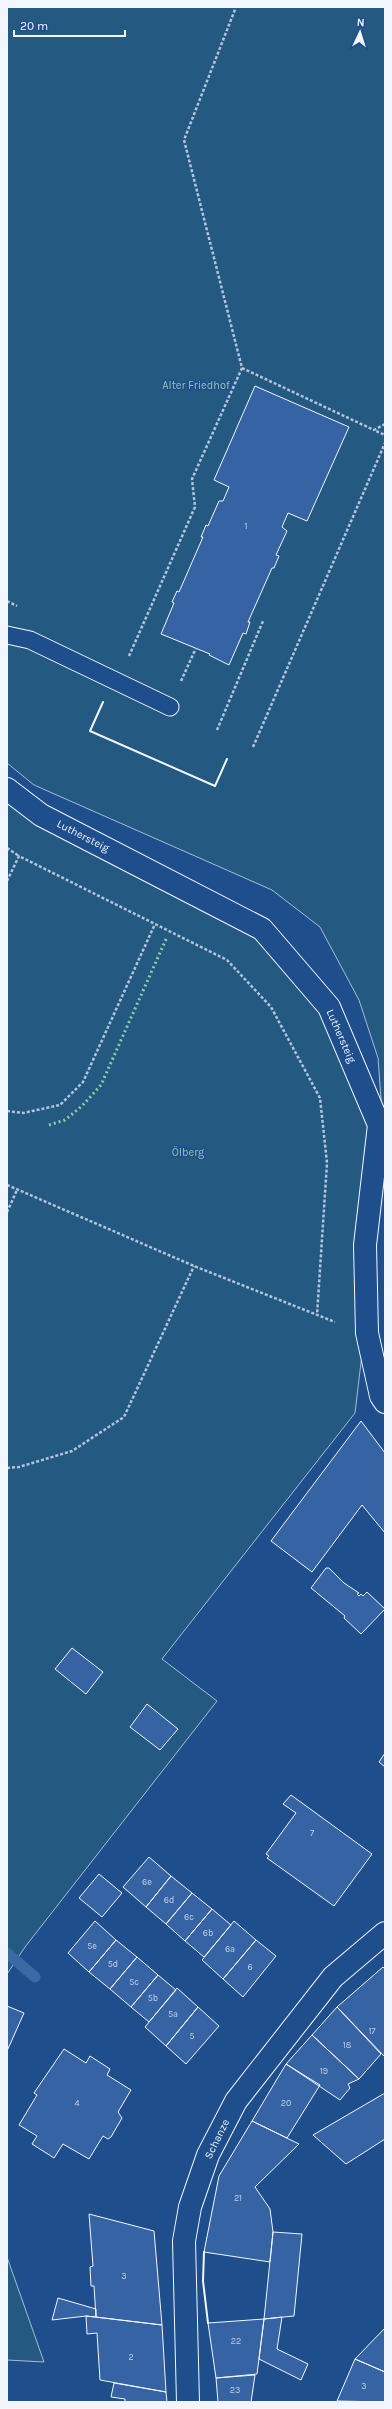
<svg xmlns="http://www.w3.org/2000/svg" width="392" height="2409" font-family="Karla,sans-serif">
  <rect width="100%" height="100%" fill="#1f4e8c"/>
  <path fill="#245a82" stroke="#a8bbd7" d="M7 7H385V1126H383L378 1058 359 1000 320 927 272 890 34 785 7 763Z
    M7 795 260 933 326 1011 374 1124 364 1337 355 1413 162 1659 217 1701 25 1947 7 1974Z
    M7 2257 44 2362 7 2360Z"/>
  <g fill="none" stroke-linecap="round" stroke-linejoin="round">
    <path stroke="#3b69a3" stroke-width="11" d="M7 1953 35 1977"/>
  </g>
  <path fill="#3563a3" stroke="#f2f6ff" d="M255 386 349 427 307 521 288 513 282 527 287 531 276 555 279 556 274 568H272L248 622H250L246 634 243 633 229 665 209 655 210 654 161 634 174 603 172 602 177 591 179 592 203 537H201L206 525 208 526 219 501H223L229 487 214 480Z
    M361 1421 385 1453V1533L362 1505 312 1572 271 1541Z
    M326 1568H329L344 1583 359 1593 357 1594 359 1596 361 1594 363 1596 367 1592 385 1609 361 1634 344 1618 345 1616 311 1588Z
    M72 1648 103 1672 86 1694 55 1669Z
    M147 1704 178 1729 160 1750 130 1727Z
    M385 1753V1767L379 1762Z
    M291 1795 372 1854 334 1906 267 1858 269 1856 266 1854 296 1813 283 1804Z
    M149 1857 171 1876 146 1907 123 1887Z
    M99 1874 122 1893 102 1917 79 1898Z
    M171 1876 192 1893 166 1924 146 1907Z
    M192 1893 212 1909 185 1941 166 1924Z
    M212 1909 231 1925 204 1957 185 1941Z
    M95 1921 116 1940 89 1972 68 1953Z
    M234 1921 256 1940 223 1979 202 1960Z
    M116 1940 137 1957 110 1989 89 1972Z
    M256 1940 276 1956 243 1997 223 1979Z
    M137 1957 158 1975 131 2007 110 1989Z
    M383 1967 385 1969V2057L337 2007Z
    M158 1975 176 1990 149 2022 131 2007Z
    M177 1988 198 2007 166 2046 145 2027Z
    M7 2006 24 2013 7 2051Z
    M198 2007 219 2026 186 2064 166 2046Z
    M337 2007 381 2054 359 2079 312 2035Z
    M312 2035 359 2079 348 2084 350 2088 340 2100 286 2064Z
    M64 2049 86 2063 90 2056 110 2069 107 2075 131 2090 118 2112 122 2118 111 2137 108 2139 103 2136 89 2159 63 2144 54 2158 32 2144 37 2136 19 2125 37 2095 34 2093Z
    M286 2064 320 2085 287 2138 252 2121Z
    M385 2093V2139L346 2164 313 2135Z
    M252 2121 299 2144 255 2187 270 2209 273 2232 270 2262 204 2252 219 2176Z
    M89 2214 154 2231 162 2325 96 2317 94 2286H91L90 2267 93 2266Z
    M273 2232 302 2234 294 2316 264 2319Z
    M58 2298 96 2309V2317L86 2316 52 2320Z
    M86 2316 162 2325 166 2392 100 2380 97 2333 87 2334Z
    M282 2317 277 2349 308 2364 301 2380 259 2359 264 2319Z
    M264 2319 257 2374 216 2378 208 2323Z
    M385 2328V2372L355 2359Z
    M355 2359 385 2372V2402L337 2401Z
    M255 2375 251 2402H218L216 2378Z
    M114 2383 166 2392 167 2402H125V2399L111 2397Z"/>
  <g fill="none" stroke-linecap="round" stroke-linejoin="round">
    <defs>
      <path id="service" d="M7 635 30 640 170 707"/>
      <path id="minor" d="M7 789 41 815 262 929 329 1007 379 1125 365 1245 367 1333 381 1396 385 1402
        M188 2402 184 2241 190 2207 208 2155 236 2101 333 1977 385 1933"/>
    </defs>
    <use href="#service" stroke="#f2f6ff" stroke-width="19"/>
    <use href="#minor" stroke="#f2f6ff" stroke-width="24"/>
    <path stroke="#b3c4dc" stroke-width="2.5" stroke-dasharray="3 2" stroke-linecap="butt" d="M242 368 374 430
      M385 424 374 430 385 435
      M7 601 17 606
      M129 656 195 507 192 479 242 368 184 140 236 7
      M181 681 196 648
      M217 730 263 621
      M253 747 385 443
      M7 848 19 856
      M7 881 19 856 227 960 271 1007 320 1098 327 1163 317 1315
      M7 1111 23 1113 60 1105 83 1082 155 924
      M7 1185 194 1266 335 1322
      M7 1212 17 1190
      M7 1468 19 1467 72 1451 124 1417 194 1266"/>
    <use href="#service" stroke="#1f4e8c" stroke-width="17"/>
    <use href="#minor" stroke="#1f4e8c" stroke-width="22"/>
    <path stroke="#97c8a6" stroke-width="3" stroke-dasharray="2 3" stroke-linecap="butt" d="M49 1125 65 1120 82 1106 101 1085 167 937"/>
    <path stroke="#f2f6ff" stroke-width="2" d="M103 702 90 731 215 786 227 759
      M204 2252 203 2281 208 2323"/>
  </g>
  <g text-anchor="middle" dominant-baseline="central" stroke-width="3" stroke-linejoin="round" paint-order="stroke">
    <g font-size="9" fill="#c3d1e8">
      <text x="246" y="526">1</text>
      <text x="312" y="1833">7</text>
      <text x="147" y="1882">6e</text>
      <text x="169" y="1900">6d</text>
      <text x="189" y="1917">6c</text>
      <text x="208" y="1933">6b</text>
      <text x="92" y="1946">5e</text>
      <text x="230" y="1949">6a</text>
      <text x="113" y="1964">5d</text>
      <text x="250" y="1967">6</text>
      <text x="134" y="1982">5c</text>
      <text x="153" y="1998">5b</text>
      <text x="173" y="2014">5a</text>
      <text x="372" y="2031">17</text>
      <text x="192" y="2036">5</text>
      <text x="347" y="2045">18</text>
      <text x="324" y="2071">19</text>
      <text x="77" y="2103">4</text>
      <text x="286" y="2103">20</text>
      <text x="238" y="2198">21</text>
      <text x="124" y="2276">3</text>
      <text x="236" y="2341">22</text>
      <text x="131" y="2357">2</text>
      <text x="364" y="2386">3</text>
      <text x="235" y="2390">23</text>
    </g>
    <g font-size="11" fill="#97c8a6" stroke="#1f4e8c">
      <text x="196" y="385">Alter Friedhof</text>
      <text x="188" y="1152">Ölberg</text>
    </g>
    <g font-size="11" fill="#f2f6ff" stroke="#1f4e8c">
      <text transform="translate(83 836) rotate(27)">Luthersteig</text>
      <text transform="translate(341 1036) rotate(66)">Luthersteig</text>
      <text transform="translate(217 2139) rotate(-64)">Schanze</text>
    </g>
  </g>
  <rect width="392" height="2409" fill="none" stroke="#f2f6ff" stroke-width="16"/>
  <g transform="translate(360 32) rotate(4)" stroke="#1f4e8c" stroke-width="3" paint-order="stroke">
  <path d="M0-3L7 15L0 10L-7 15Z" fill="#f2f6ff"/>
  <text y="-6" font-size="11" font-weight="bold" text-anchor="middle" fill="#f2f6ff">N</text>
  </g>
  <path d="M14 30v6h111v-6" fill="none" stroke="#f2f6ff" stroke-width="2"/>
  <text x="20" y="30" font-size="12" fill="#f2f6ff" stroke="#1f4e8c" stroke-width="3" paint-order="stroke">20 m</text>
</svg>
